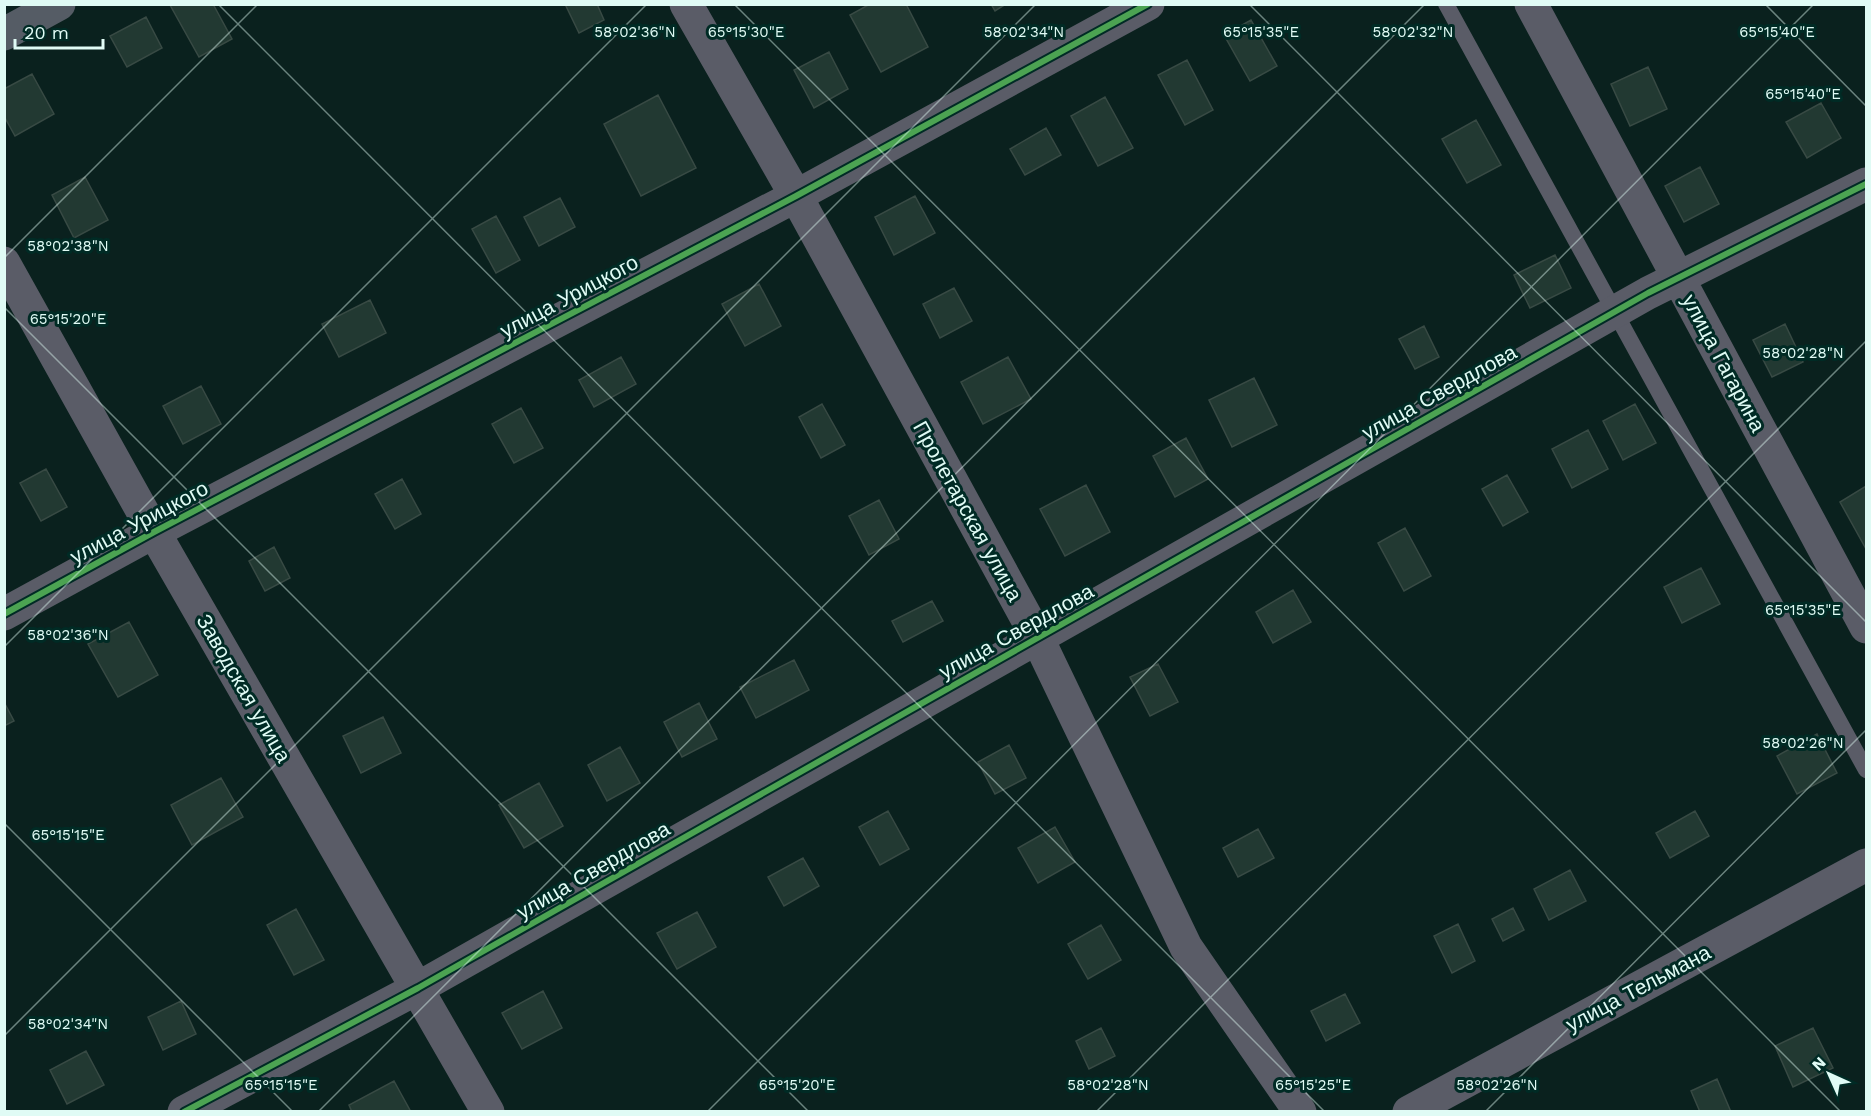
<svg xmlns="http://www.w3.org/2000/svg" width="1871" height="1116" font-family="'Work Sans',sans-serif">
  <rect width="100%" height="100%" fill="#0a211e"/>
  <path fill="#223932" stroke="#384a44" stroke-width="1.5" d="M213 4 232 39 199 57 170 5Z
    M565 4H597L604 20 579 33Z
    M870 4H906L928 47 881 72 850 15Z
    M991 4H1006L995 11Z
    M146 17 162 48 127 67 110 36Z
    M1251 20 1277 66 1250 81 1224 35Z
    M829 52 848 89 814 108 794 70Z
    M1187 60 1213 110 1185 125 1158 75Z
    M1648 67 1667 109 1630 126 1611 84Z
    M32 74 54 114 15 136 4 116V89Z
    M658 95 696 168 641 196 604 124Z
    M1105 97 1133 148 1098 166 1071 116Z
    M1821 103 1841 138 1807 158 1786 122Z
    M1476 120 1501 165 1467 183 1442 139Z
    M1046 128 1061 155 1025 175 1010 149Z
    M1700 167 1719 204 1684 222 1665 186Z
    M85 177 108 220 74 238 52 195Z
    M915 196 935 233 894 255 875 217Z
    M560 198 575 227 539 246 524 217Z
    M496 216 520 260 496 273 472 229Z
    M1555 255 1571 288 1530 308 1514 275Z
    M759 284 781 326 745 346 722 304Z
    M954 288 972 321 940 338 923 304Z
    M370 300 386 333 339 357 322 324Z
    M1785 324 1803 362 1772 377 1753 340Z
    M1424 326 1439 357 1415 369 1399 339Z
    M621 357 636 384 594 407 579 380Z
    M1008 357 1031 399 983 424 961 382Z
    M1254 378 1277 425 1232 447 1209 400Z
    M201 386 221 424 183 444 163 406Z
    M822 404 845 445 821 458 799 417Z
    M1635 404 1656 443 1623 460 1603 421Z
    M521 408 543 448 514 463 492 424Z
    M1588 430 1608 469 1572 488 1552 449Z
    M1186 438 1208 479 1175 497 1153 456Z
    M46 469 67 507 41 521 20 483Z
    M1507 475 1528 512 1503 526 1482 489Z
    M402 479 421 514 395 529 375 494Z
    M1086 485 1110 532 1065 556 1040 509Z
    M1866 486V549L1840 502Z
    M879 500 899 539 869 555 849 516Z
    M1405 528 1431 576 1404 591 1378 543Z
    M274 547 290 578 265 591 249 561Z
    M1701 568 1720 604 1682 623 1664 587Z
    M1293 590 1311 622 1273 643 1256 612Z
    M932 601 943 621 903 642 892 621Z
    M129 622 158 675 118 697 88 644Z
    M794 660 809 690 756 718 740 687Z
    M1158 664 1178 702 1150 716 1130 677Z
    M4 702 14 721 4 726Z
    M699 703 717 739 682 757 664 722Z
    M383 717 401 753 361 773 343 736Z
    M1817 734 1837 773 1797 794 1777 756Z
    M1009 745 1026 778 995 794 978 762Z
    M620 747 640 783 607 801 588 765Z
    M221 778 243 817 192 845 171 805Z
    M539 783 563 826 524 848 499 805Z
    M888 811 909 849 880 865 859 827Z
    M1695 811 1709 836 1670 858 1656 833Z
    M1055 827 1075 862 1038 883 1018 848Z
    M1258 829 1274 858 1238 877 1223 848Z
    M803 858 819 886 784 906 768 877Z
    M1570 870 1586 901 1549 920 1534 889Z
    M1513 908 1524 930 1503 941 1492 919Z
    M296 909 324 960 294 975 267 925Z
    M697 912 716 947 677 969 657 933Z
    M1458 924 1475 961 1452 973 1434 936Z
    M1101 925 1121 960 1088 979 1068 944Z
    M543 991 562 1028 522 1049 502 1013Z
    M1345 994 1360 1023 1326 1041 1311 1011Z
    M181 1001 196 1034 163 1050 148 1017Z
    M1101 1028 1115 1056 1089 1069 1076 1041Z
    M1813 1028 1833 1068 1793 1087 1775 1046Z
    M86 1051 104 1085 67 1104 50 1070Z
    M1717 1079 1731 1112H1700L1691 1091Z
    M394 1081 411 1112H352L349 1105Z"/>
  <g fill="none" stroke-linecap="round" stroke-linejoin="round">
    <path stroke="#5a5c67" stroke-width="16" d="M1446 4 1866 770"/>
    <path stroke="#5a5c67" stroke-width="33" d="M686 4 796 196 1037 637 1186 947 1300 1112
      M1531 4 1866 627
      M4 263 154 532 488 1112
      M4 614 154 532 796 196 1148 4
      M184 1112 418 988 1648 293 1866 184
      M1409 1112 1866 865"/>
    <path stroke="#555c65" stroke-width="33" d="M4 34 59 4"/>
    <defs>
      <path id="cycleway" d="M4 614 154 532 796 196 1148 4
        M184 1112 418 988 1648 293 1866 184"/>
    </defs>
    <use href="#cycleway" stroke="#002b25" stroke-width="10"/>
    <use href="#cycleway" stroke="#4ca352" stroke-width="6"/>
  </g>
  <path fill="none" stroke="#e0fbf5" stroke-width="1.5" stroke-opacity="0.45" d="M218 4 1325 1112M734 4 1841 1112M1249 4 1866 622M1765 4 1866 106M4 258 258 4M4 307 809 1112M4 647 647 4M4 823 293 1112M4 1036 1036 4M318 1112 1425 4M707 1112 1814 4M1096 1112 1866 341M1485 1112 1866 730"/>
  <g text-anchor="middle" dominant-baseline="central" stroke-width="6" stroke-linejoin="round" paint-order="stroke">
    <g font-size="21" fill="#e0fbf5" stroke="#002b25">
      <text transform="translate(569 296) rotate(-28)">улица Урицкого</text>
      <text transform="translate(1724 363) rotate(62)">улица Гагарина</text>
      <text transform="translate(1439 392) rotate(-29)">улица Свердлова</text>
      <text transform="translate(968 511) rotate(61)">Пролетарская улица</text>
      <text transform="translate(139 522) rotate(-28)">улица Урицкого</text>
      <text transform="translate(1016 631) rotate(-29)">улица Свердлова</text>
      <text transform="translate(244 688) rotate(60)">Заводская улица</text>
      <text transform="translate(593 870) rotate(-30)">улица Свердлова</text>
      <text transform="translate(1638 988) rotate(-28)">улица Тельмана</text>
    </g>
  </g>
  <g font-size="15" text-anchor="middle" fill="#e0fbf5" stroke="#002b25" stroke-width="6" stroke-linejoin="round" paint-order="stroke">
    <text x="746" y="37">65°15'30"E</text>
    <text x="635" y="37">58°02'36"N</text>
    <text x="1261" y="37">65°15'35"E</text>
    <text x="1413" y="37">58°02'32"N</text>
    <text x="1777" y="37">65°15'40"E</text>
    <text x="1024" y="37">58°02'34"N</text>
    <text x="1803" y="99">65°15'40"E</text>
    <text x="68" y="251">58°02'38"N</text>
    <text x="68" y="324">65°15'20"E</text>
    <text x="1803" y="358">58°02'28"N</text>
    <text x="1803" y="615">65°15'35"E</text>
    <text x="68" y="640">58°02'36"N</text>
    <text x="1803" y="748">58°02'26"N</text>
    <text x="68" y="840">65°15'15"E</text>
    <text x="68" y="1029">58°02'34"N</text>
    <text x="1108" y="1090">58°02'28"N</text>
    <text x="1497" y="1090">58°02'26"N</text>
    <text x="281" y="1090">65°15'15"E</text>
    <text x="797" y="1090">65°15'20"E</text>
    <text x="1313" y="1090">65°15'25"E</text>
  </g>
  <rect width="1871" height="1116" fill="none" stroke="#e0fbf5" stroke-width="12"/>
  <g transform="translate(1829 1074) rotate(315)" stroke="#002b25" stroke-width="4.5" paint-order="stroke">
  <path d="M0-4.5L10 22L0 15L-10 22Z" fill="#e0fbf5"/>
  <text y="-9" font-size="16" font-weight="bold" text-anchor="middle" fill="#e0fbf5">N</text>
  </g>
  <path d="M15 39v9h88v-9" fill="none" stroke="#e0fbf5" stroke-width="3"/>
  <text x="24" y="39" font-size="18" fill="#e0fbf5" stroke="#002b25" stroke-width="4.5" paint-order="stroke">20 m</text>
</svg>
